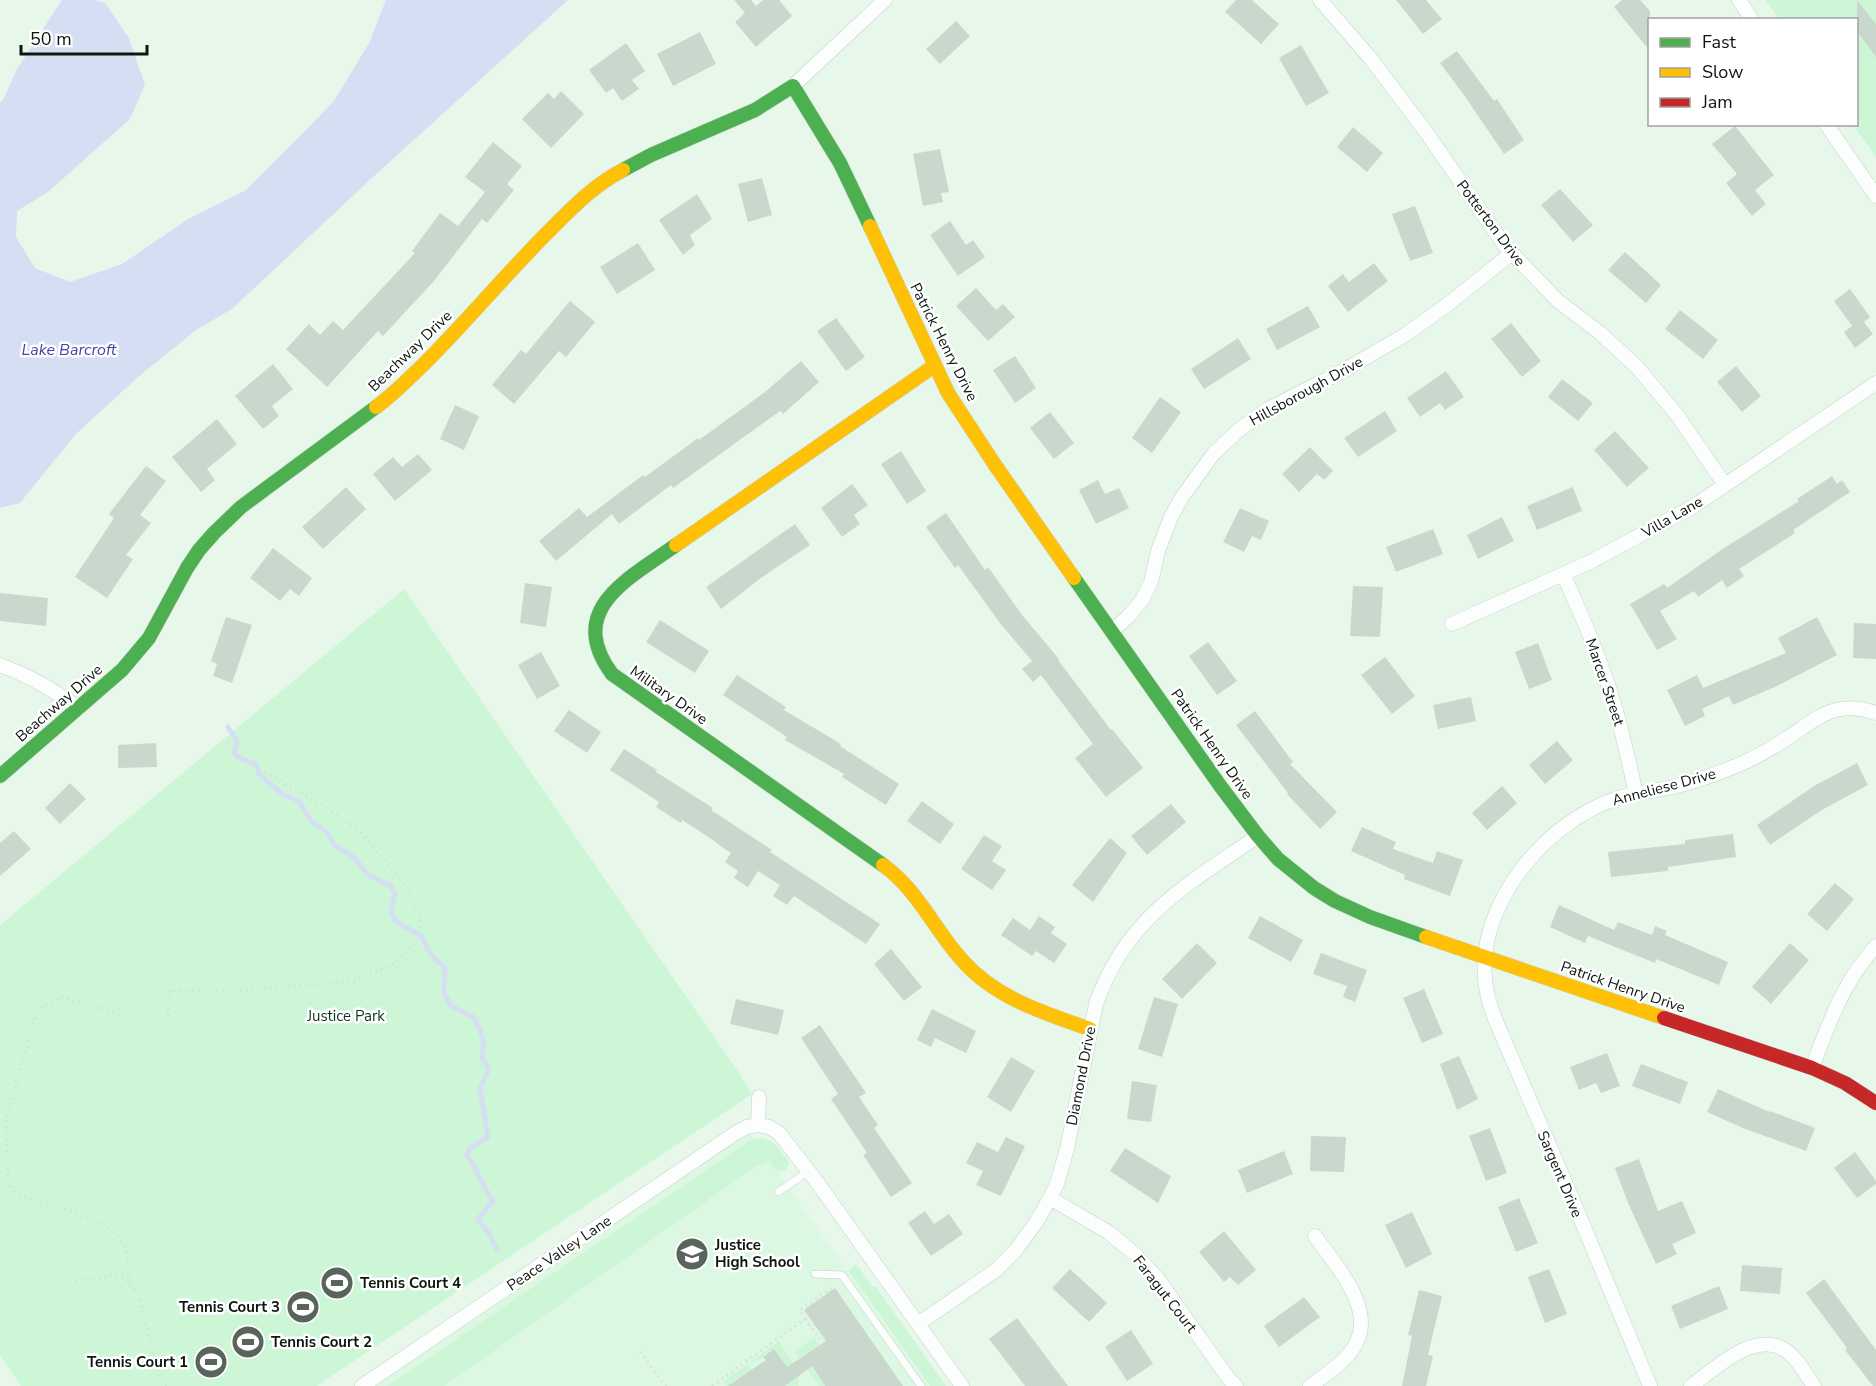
<svg xmlns="http://www.w3.org/2000/svg" width="1876" height="1386" font-family="'Nunito Sans',sans-serif">
  <rect width="100%" height="100%" fill="#e7f8eb"/>
  <path fill="#ddf8e2" d="M743 1122 929 1386H352Z"/>
  <path fill="#cdf6d7" d="M1765 0H1876V157L1853 125 1856 124V20L1779 19Z
    M404 589 737 1070 752 1094 317 1386H21L0 1355V925Z
    M760 1138C775 1140 781 1151 789 1162L786 1170 782 1171 776 1170 769 1161 755 1167 444 1386H387L746 1143 753 1139Z
    M856 1264 872 1286 876 1287 946 1386H930L848 1270Z
    M814 1337 820 1345 804 1356 825 1386H819L794 1352Z
    M779 1341 801 1375 798 1376 799 1386H785L792 1381 782 1360 774 1349 752 1364 753 1360Z
    M745 1366 750 1367 752 1370 728 1386 724 1385 725 1380Z"/>
  <path fill="#d6def3" d="M62 0H95L105 3 129 38 145 85 130 119 48 192 17 211 16 237 35 268 70 282 122 264 188 219 246 190 293 143 334 101 369 43 386 0H568L372 178 232 309 196 330 137 378 75 435 20 503 0 508V102L3 100 17 69Z"/>
  <g fill="none" stroke-linecap="round" stroke-linejoin="round">
    <path stroke="#d6def3" stroke-width="5" d="M228 727 237 741 234 753 239 758 256 764 259 774 282 794 299 801 311 821 327 832 334 845 355 858 367 874 391 886 395 894 391 910 395 921 421 936 431 955 445 968 444 993 451 1006 473 1017 479 1027 484 1043 482 1058 489 1069 480 1088 488 1137 470 1148 467 1155C478 1170 482 1186 493 1201L478 1219 490 1235 497 1250"/>
  </g>
  <path fill="#cad7cd" d="M734 0H751L756 6 763 0H779L792 16 756 47 735 22 745 13Z
    M1236 0H1252L1279 24 1261 44 1225 12Z
    M1396 0H1426L1442 19 1423 34Z
    M1622 0H1640L1650 11V51L1614 7Z
    M1857 0 1876 24V57L1857 31Z
    M956 21 970 36 940 64 926 49Z
    M700 32 716 64 673 86 657 54Z
    M626 43 645 71 632 80 639 89 622 101 613 88 606 93 589 70Z
    M1301 45 1329 93 1306 106 1279 58Z
    M1457 51 1494 101 1497 99 1524 140 1504 154 1464 95 1440 63Z
    M561 91 584 114 551 148 522 119 548 93 554 99Z
    M1735 126 1774 175 1755 190 1766 204 1752 216 1726 183 1737 174 1712 144Z
    M1353 127 1383 153 1367 172 1337 147Z
    M493 142 522 166 507 184 514 190 487 223 482 219 434 281 383 336 378 331 327 387 286 349 309 324 320 335 333 321 343 330 415 253 412 251 440 213 458 226 485 192 465 177Z
    M940 149 949 192 941 193 943 202 923 206 913 154Z
    M762 178 772 215 748 222 738 184Z
    M1560 189 1593 225 1573 242 1541 205Z
    M697 194 712 219 690 235 695 245 683 255 659 220Z
    M1415 206 1433 253 1410 261 1392 214Z
    M950 221 966 245 973 240 985 257 958 276 930 235Z
    M638 243 655 270 617 294 600 267Z
    M1625 252 1661 285 1646 303 1608 270Z
    M1374 263 1388 281 1348 312 1328 286 1343 274 1349 282Z
    M976 288 996 310 1003 304 1015 317 988 341 956 306Z
    M1850 289 1870 317 1864 322 1873 334 1855 348 1844 332 1852 326 1834 301Z
    M570 301 595 322 566 357 559 351 514 404 492 385 521 350 526 354Z
    M1308 306 1320 327 1277 350 1266 329Z
    M1680 310 1718 340 1703 359 1665 329Z
    M836 318 865 357 846 371 817 331Z
    M1511 323 1541 361 1522 377 1491 339Z
    M1238 338 1251 359 1204 389 1191 369Z
    M1015 356 1036 388 1015 403 993 370Z
    M801 361 819 382 783 414 780 411 673 488 671 485 619 524 612 514 556 561 539 541 579 508 587 517 643 475 645 477 698 438 699 440 765 392Z
    M273 364 293 389 272 406 279 416 263 429 235 396Z
    M1736 366 1761 396 1742 412 1717 382Z
    M1446 371 1464 397 1445 410 1440 403 1420 417 1407 398Z
    M1562 379 1593 403 1578 421 1548 397Z
    M1160 397 1181 412 1152 453 1132 438Z
    M455 405 479 416 464 450 440 439Z
    M1385 411 1397 431 1358 457 1344 438Z
    M1050 412 1074 443 1054 459 1030 428Z
    M217 419 237 444 207 469 215 480 201 492 172 457Z
    M1615 431 1649 468 1627 487 1594 450Z
    M1310 447 1333 471 1324 480 1317 474 1299 492 1282 474Z
    M901 451 926 491 907 504 881 464Z
    M418 454 432 470 395 501 373 474 393 457 402 467Z
    M146 466 166 481 140 515 151 523 126 555 133 559 107 598 75 577 114 518 109 514Z
    M1832 476 1837 484 1842 480 1850 492 1793 530 1795 533 1739 569 1744 576 1727 588 1722 580 1698 597 1694 591 1660 611 1677 639 1657 650 1630 604 1664 584 1667 588 1724 548 1799 501 1797 499Z
    M1098 480 1105 494 1119 488 1129 508 1096 524 1079 490Z
    M852 484 868 505 854 515 860 524 842 537 821 508Z
    M346 487 366 509 323 549 302 527Z
    M1573 487 1582 511 1537 530 1527 506Z
    M1240 508 1269 521 1261 540 1252 536 1244 552 1223 542Z
    M946 513 985 570 988 567 1022 615 1059 659 1058 660 1111 730 1112 729 1143 768 1106 797 1075 758 1093 744 1041 675 1033 682 1022 669 1032 661 1000 623 958 565 955 568 926 527Z
    M1502 517 1514 541 1478 559 1467 535Z
    M795 524 810 545 761 578 721 609 706 587Z
    M1433 529 1443 554 1396 572 1386 547Z
    M273 548 312 578 299 596 290 589 280 601 250 578Z
    M525 583 552 587 546 627 520 623Z
    M1353 586 1383 587 1380 637 1350 636Z
    M0 593 48 598 46 626 0 621Z
    M226 617 252 625 232 683 213 676 217 664 211 661Z
    M1817 617 1837 655 1777 686 1733 705 1729 696 1702 709 1705 716 1685 726 1667 690 1697 675 1703 688 1786 653 1778 638Z
    M660 620 709 651 695 673 646 642Z
    M1854 623 1876 624V659L1853 658Z
    M1208 642 1237 681 1217 695 1189 656Z
    M1538 643 1552 680 1529 689 1515 652Z
    M541 652 560 686 537 699 518 665Z
    M1385 657 1415 696 1392 714 1361 675Z
    M737 675 786 707 784 710 841 744 840 746 899 784 886 805 842 777 844 774 785 740 787 737 723 695Z
    M1471 697 1476 721 1438 729 1433 705Z
    M569 710 601 732 587 753 554 731Z
    M1255 711 1293 762 1290 764 1337 812 1320 829 1287 794 1288 793 1236 725Z
    M1557 741 1573 760 1545 784 1529 765Z
    M156 743 157 767 118 768V745Z
    M624 749 657 770 656 772 713 808 711 810 772 850 770 852 880 924 866 944 794 896 787 905 773 896 780 885 758 871 748 887 734 878 738 871 725 862 731 853 716 843V842L682 820 681 823 656 807 659 802 610 770Z
    M1857 763 1868 785 1820 811 1770 845 1757 825 1814 786Z
    M70 783 86 799 60 824 45 808Z
    M1502 786 1517 803 1487 830 1472 813Z
    M922 801 954 824 940 844 907 821Z
    M1171 804 1186 822 1147 855 1131 836Z
    M1362 827 1396 842 1393 849 1433 863 1437 851 1463 860 1450 896 1404 879 1405 875 1351 851Z
    M14 831 31 849 0 876V843Z
    M1733 834 1736 857 1668 867V871L1611 877 1608 852 1685 844V840Z
    M984 835 1002 846 992 861 1006 870 992 890 961 869Z
    M1110 838 1127 853 1093 902 1072 885Z
    M1835 883 1854 899 1827 931 1807 914Z
    M1559 905 1614 930 1618 922 1652 935 1655 926 1667 931 1665 935 1728 962 1719 985 1656 959 1655 963 1588 936 1585 943 1550 927Z
    M1039 916 1055 927 1051 933 1067 944 1054 963 1036 951 1032 956 1001 935 1013 918 1030 930Z
    M1260 916 1303 940 1291 962 1248 938Z
    M1197 943 1217 963 1182 999 1162 979Z
    M1790 943 1809 960 1771 1004 1752 987Z
    M891 949 922 987 904 1001 874 964Z
    M1321 953 1367 970 1355 1002 1343 997 1347 986 1313 974Z
    M1424 989 1443 1034 1422 1043 1403 998Z
    M1154 997 1178 1004 1162 1057 1138 1049Z
    M736 999 784 1010 778 1035 730 1024Z
    M932 1009 976 1031 966 1053 935 1038 931 1047 917 1040Z
    M820 1025 866 1093 859 1097 878 1125 874 1128 912 1183 891 1197 863 1155 867 1153 831 1099 838 1094 801 1038Z
    M1607 1053 1620 1086 1601 1093 1596 1083 1579 1090 1570 1067Z
    M1459 1056 1478 1099 1457 1110 1440 1064Z
    M1011 1057 1035 1071 1011 1112 987 1097Z
    M1641 1064 1688 1082 1680 1104 1632 1086Z
    M1132 1081 1157 1085 1151 1122 1127 1119Z
    M1718 1089 1769 1112 1770 1111 1815 1128 1806 1151 1743 1128 1707 1112Z
    M1490 1128 1507 1173 1486 1181 1469 1136Z
    M1311 1136 1346 1137 1344 1172 1310 1171Z
    M1006 1137 1025 1146 1001 1196 976 1185 983 1171 966 1163 977 1142 998 1152Z
    M1125 1148 1171 1176 1158 1203 1110 1171Z
    M1284 1151 1293 1174 1247 1193 1238 1170Z
    M1855 1152 1876 1181V1184L1857 1198 1834 1168Z
    M1639 1159 1658 1211 1682 1201 1696 1233 1672 1244 1677 1254 1656 1264 1628 1203 1615 1168Z
    M1519 1198 1538 1243 1516 1252 1498 1207Z
    M925 1211 934 1224 949 1214 963 1234 931 1256 908 1223Z
    M1412 1212 1432 1254 1406 1268 1385 1225Z
    M1224 1231 1256 1270 1238 1285 1230 1277 1224 1282 1199 1252Z
    M1742 1265 1782 1268 1780 1294 1740 1291Z
    M1070 1269 1107 1303 1089 1322 1052 1288Z
    M1549 1269 1567 1314 1545 1323 1528 1277Z
    M1824 1279 1876 1350V1386H1873L1845 1350 1847 1348 1806 1293Z
    M1719 1286 1728 1309 1680 1329 1671 1306Z
    M835 1288 903 1386H825L812 1366 785 1386H728L766 1360 763 1357 774 1349 787 1367 826 1341 804 1310Z
    M1419 1290 1442 1296 1428 1355 1433 1356 1426 1386H1402L1412 1336 1408 1335Z
    M1304 1297 1320 1317 1279 1347 1264 1326Z
    M1017 1318 1068 1386H1025L989 1339Z
    M1131 1330 1153 1364 1127 1381 1105 1347Z"/>
  <g fill="none" stroke-linecap="round" stroke-linejoin="round">
    <defs>
      <path id="lane" d="M778 1192 809 1171
        M815 1274 842 1275 921 1386"/>
      <path id="street" d="M1320 0 1371 59 1426 132 1505 246 1558 301 1599 332 1637 367 1677 415 1725 485
        M1739 0 1752 20
        M793 86 885 0
        M1826 124 1876 196
        M1563 574C1582 616 1601 659 1614 704 1623 733 1629 764 1636 794
        M1452 624 1592 561 1694 506 1876 383
        M1112 631 1128 617 1142 600 1151 582 1158 551 1171 517 1182 497 1214 453 1240 429 1268 409 1341 372 1405 335 1447 305 1512 253
        M0 665C29 675 54 691 79 708
        M1812 1068C1829 1023 1843 982 1876 946
        M759 1097 758 1125 769 1127 779 1133 817 1182 962 1386
        M1050 1198 1108 1232 1136 1255 1158 1279 1229 1379 1236 1386
        M918 1324 996 1270 1016 1250 1037 1221 1050 1198 1057 1184 1067 1149 1096 1004C1126 917 1187 885 1258 836
        M362 1386 737 1132 747 1127 758 1125
        M1310 1386C1324 1376 1341 1365 1352 1350 1380 1312 1336 1266 1315 1236
        M1650 1386 1572 1198 1495 1019C1490 1006 1486 993 1485 979 1478 903 1545 823 1615 799 1633 793 1654 791 1673 787 1693 782 1714 775 1733 767 1752 760 1769 750 1786 739 1818 718 1834 699 1876 713
        M1691 1386C1715 1369 1754 1330 1785 1350 1797 1357 1806 1375 1814 1386"/>
      <path id="fast" d="M623 170 651 155 755 110 793 86 840 163 870 226
        M676 545C630 578 564 609 612 674L883 865
        M1074 578 1221 787 1258 836 1278 859 1314 888 1335 901 1370 917 1426 937
        M0 776 122 670 149 638 187 568 199 550 214 533 241 507 376 407"/>
      <path id="slow" d="M870 226 948 393 995 465 1074 578
        M376 407C394 394 408 379 424 364 467 321 506 274 549 231 572 208 594 185 623 170
        M676 545 934 366
        M883 865C918 890 934 929 962 960 995 998 1044 1013 1090 1029
        M1426 937 1664 1018"/>
      <path id="jam" d="M1664 1018 1812 1068 1845 1083 1876 1103"/>
    </defs>
    <use href="#lane" stroke="#c4d2c7" stroke-width="8"/>
    <use href="#street" stroke="#c4d2c7" stroke-width="15"/>
    <use href="#fast" stroke="#c4d2c7" stroke-width="15"/>
    <use href="#slow" stroke="#c4d2c7" stroke-width="15"/>
    <use href="#jam" stroke="#c4d2c7" stroke-width="15"/>
    <path stroke="#d9deda" stroke-width="3" stroke-dasharray="1.5 4.5" stroke-linecap="butt" d="M126 1016 62 997 38 1009 5 1120 6 1127 8 1181 13 1191C41 1206 99 1214 119 1237 129 1249 128 1267 129 1282
      M168 1016 170 990 229 992 354 981 392 965 416 943 421 919 407 887 361 833 326 807 250 764 224 740
      M75 1281 100 1278 113 1274 122 1276 129 1282 138 1293 154 1357 160 1377 166 1386
      M805 1319 820 1339
      M640 1352 666 1386
      M712 1386 805 1319 800 1310 833 1287"/>
    <use href="#lane" stroke="#fbfefc" stroke-width="7"/>
    <use href="#street" stroke="#fbfefc" stroke-width="14"/>
    <use href="#fast" stroke="#4caf50" stroke-width="14"/>
    <use href="#slow" stroke="#ffc107" stroke-width="14"/>
    <use href="#jam" stroke="#c62828" stroke-width="14"/>
  </g>
  <defs>
    <symbol id="school-disc" viewBox="-11 -11 22 22"><circle r="9.5" fill="#59655c" stroke="#fff"/><path d="M0-5L7-2L0 1L-7-2ZM-4 1L0 2.5L4 1V4Q0 6-4 4Z" fill="#fff"/></symbol>
    <symbol id="stadium-disc" viewBox="-11 -11 22 22"><circle r="9.5" fill="#59655c" stroke="#fff"/><path d="M0-5a6.5 5 0 1 0 0 10a6.5 5 0 1 0 0-10ZM-3.5-1.8h7v3.6h-7Z" fill="#fff"/></symbol>
  </defs>
  <g fill-rule="evenodd">
    <use href="#school-disc" x="673" y="1235" width="38" height="38"/>
    <use href="#stadium-disc" x="318" y="1264" width="38" height="38"/>
    <use href="#stadium-disc" x="284" y="1288" width="38" height="38"/>
    <use href="#stadium-disc" x="229" y="1323" width="38" height="38"/>
    <use href="#stadium-disc" x="192" y="1343" width="38" height="38"/>
  </g>
  <g text-anchor="middle" dominant-baseline="central" stroke-width="5" stroke-linejoin="round" paint-order="stroke">
    <g font-size="15" fill="#0c160f" stroke="#fff">
      <text transform="translate(1491 223) rotate(53)">Potterton Drive</text>
      <text transform="translate(944 342) rotate(63)">Patrick Henry Drive</text>
      <text transform="translate(410 351) rotate(-44)">Beachway Drive</text>
      <text transform="translate(1306 391) rotate(-29)">Hillsborough Drive</text>
      <text transform="translate(1672 517) rotate(-30)">Villa Lane</text>
      <text transform="translate(1605 682) rotate(71)">Marcer Street</text>
      <text transform="translate(669 695) rotate(35)">Military Drive</text>
      <text transform="translate(59 703) rotate(-41)">Beachway Drive</text>
      <text transform="translate(1212 744) rotate(55)">Patrick Henry Drive</text>
      <text transform="translate(1664 787) rotate(-15)">Anneliese Drive</text>
      <text transform="translate(1623 987) rotate(19)">Patrick Henry Drive</text>
      <text transform="translate(1081 1076) rotate(-79)">Diamond Drive</text>
      <text transform="translate(1560 1174) rotate(67)">Sargent Drive</text>
      <text transform="translate(559 1253) rotate(-34)">Peace Valley Lane</text>
      <text transform="translate(1165 1294) rotate(52)">Faragut Court</text>
    </g>
    <g font-size="15" fill="#0f341c" stroke="#fff">
      <text x="346" y="1016">Justice Park</text>
    </g>
    <g font-size="15" font-weight="bold" fill="#0c160f" stroke="#fff" text-anchor="start">
      <text x="715" y="1245">Justice<tspan x="715" dy="17">High School</tspan></text>
      <text x="360" y="1283">Tennis Court 4</text>
      <text x="280" y="1307" text-anchor="end">Tennis Court 3</text>
      <text x="271" y="1342">Tennis Court 2</text>
      <text x="188" y="1362" text-anchor="end">Tennis Court 1</text>
    </g>
    <g font-size="16" font-style="italic" fill="#4844a7" stroke="#fff">
      <text x="69" y="350">Lake Barcroft</text>
    </g>
  </g>
  <rect x="1648" y="18" width="210" height="108" fill="#ffffff" stroke="#9ea29f" stroke-width="1.5"/>
  <rect x="1660" y="38" width="30" height="9" fill="#4caf50" stroke="#9ea29f" stroke-width="1.5"/>
  <text x="1702" y="48" font-size="18" fill="#0c160f">Fast</text>
  <rect x="1660" y="68" width="30" height="9" fill="#ffc107" stroke="#9ea29f" stroke-width="1.5"/>
  <text x="1702" y="78" font-size="18" fill="#0c160f">Slow</text>
  <rect x="1660" y="98" width="30" height="9" fill="#c62828" stroke="#9ea29f" stroke-width="1.5"/>
  <text x="1702" y="108" font-size="18" fill="#0c160f">Jam</text>
  <path d="M21 45v9h126v-9" fill="none" stroke="#0c160f" stroke-width="3"/>
  <text x="30" y="45" font-size="18" fill="#0c160f" stroke="#ffffff" stroke-width="4.5" paint-order="stroke">50 m</text>
</svg>
